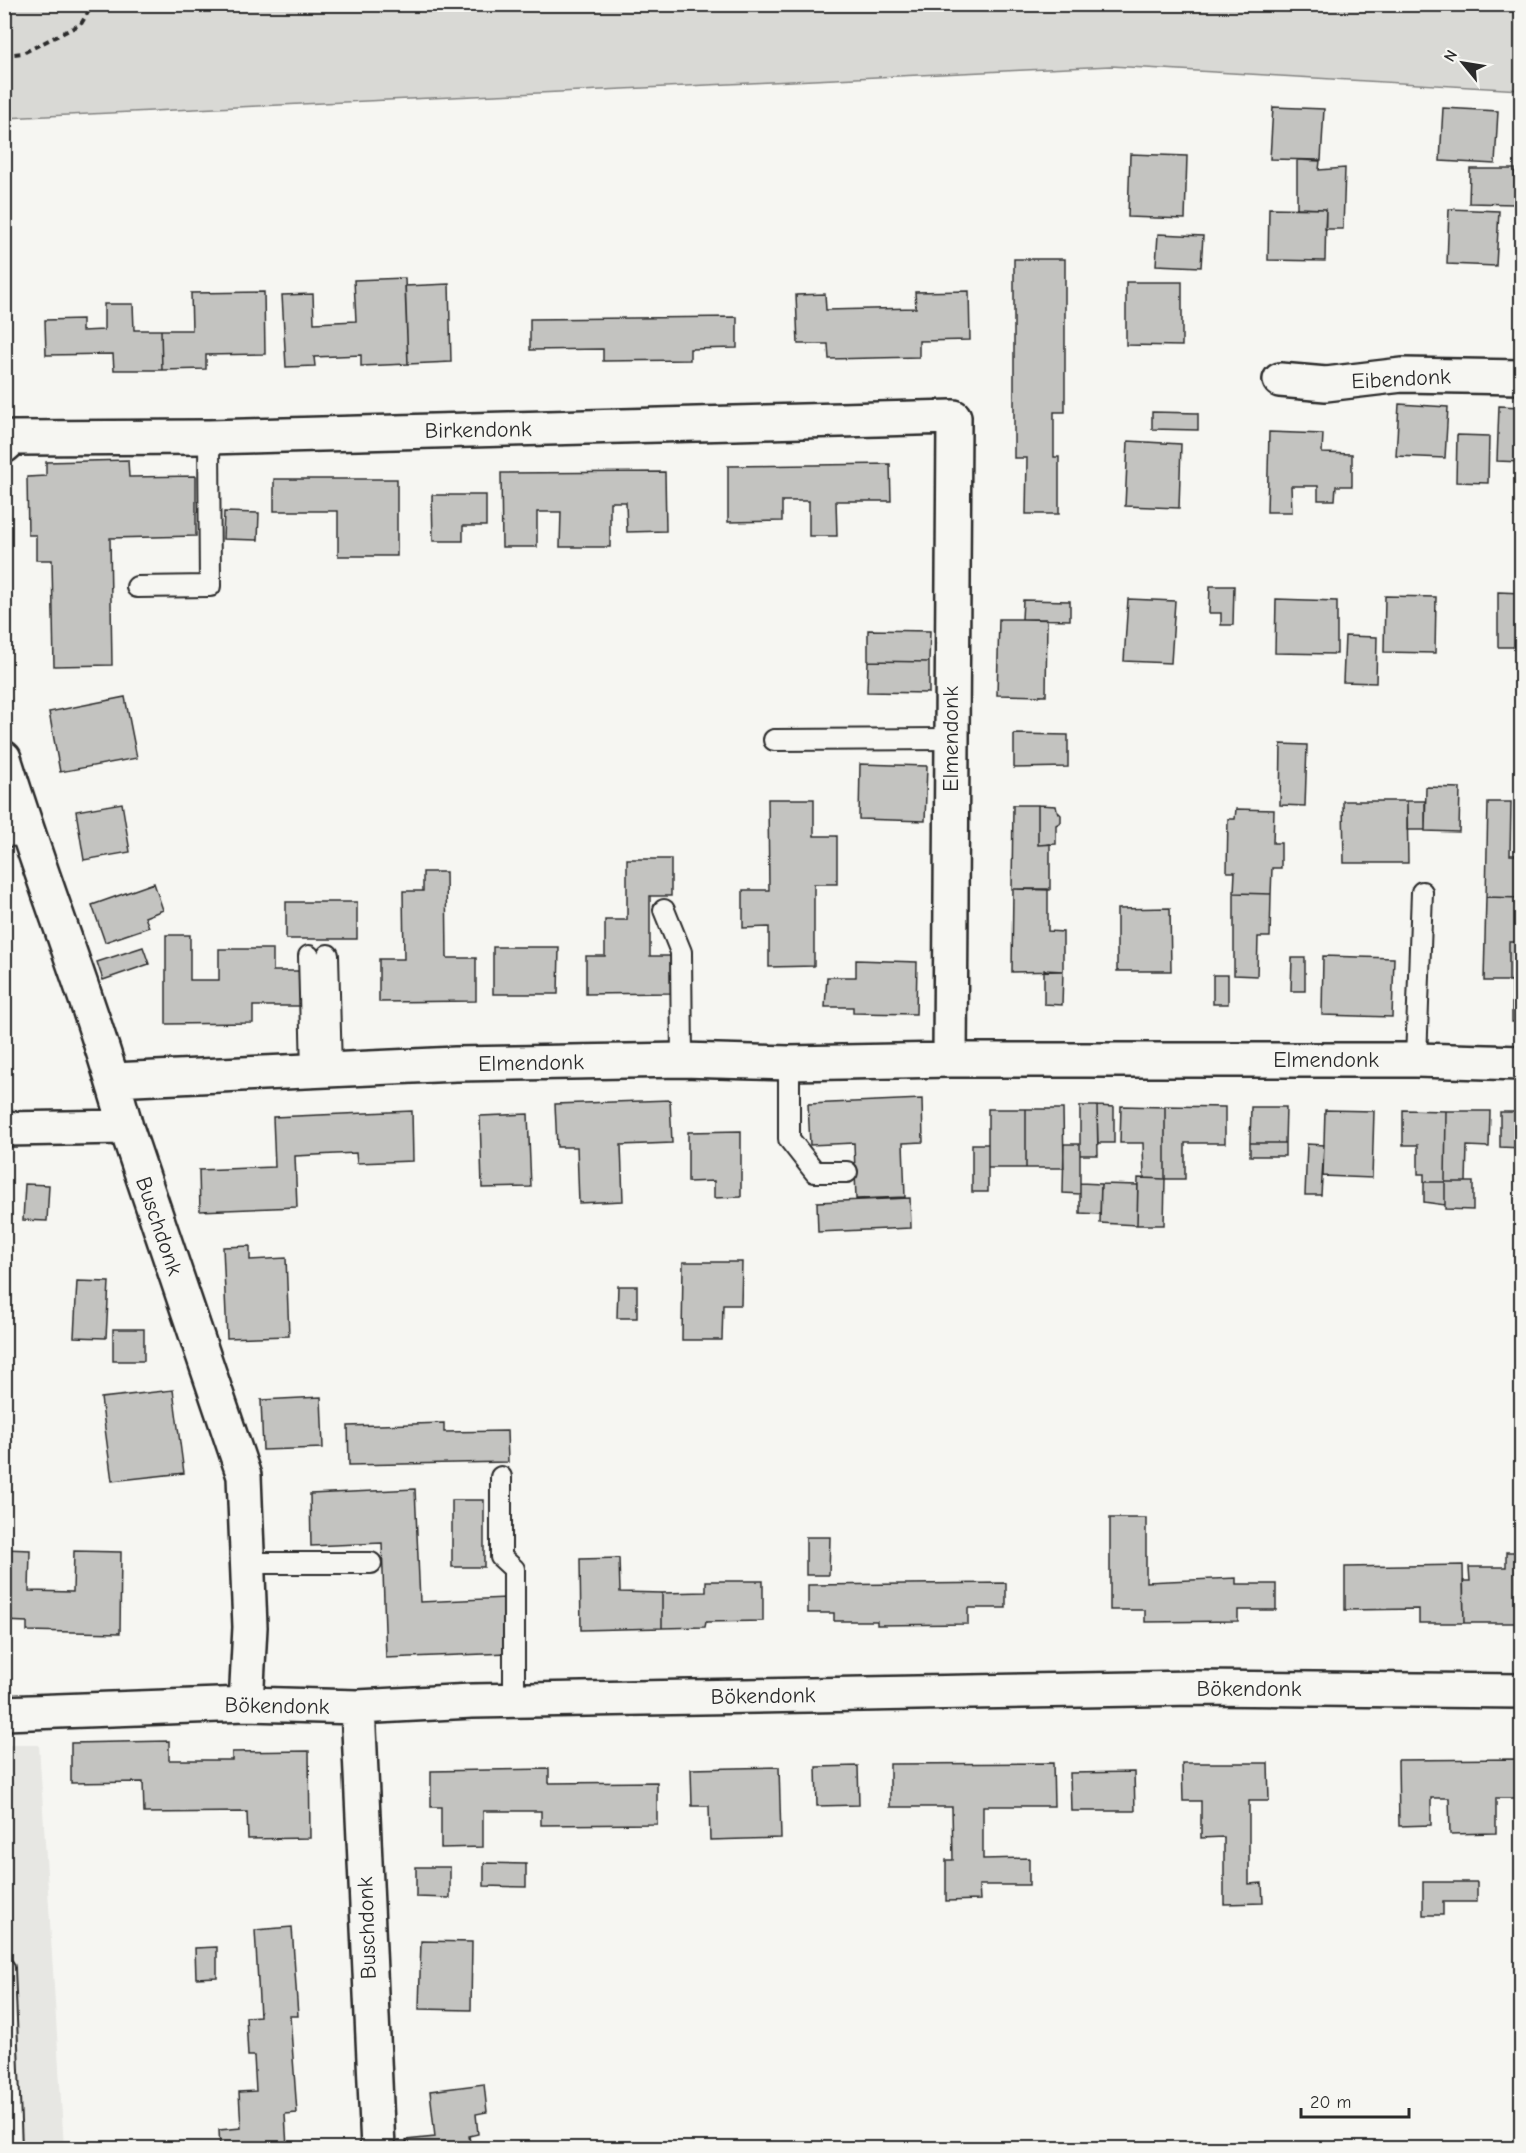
<svg xmlns="http://www.w3.org/2000/svg" width="1526" height="2153" font-family="'Comic Neue',sans-serif">
  <rect width="100%" height="100%" fill="#f6f6f2"/>
  <filter id="ink" filterUnits="userSpaceOnUse"><feTurbulence type="fractalNoise" baseFrequency=".0167" numOctaves="2"/><feDisplacementMap in="SourceGraphic" scale="12" xChannelSelector="R" yChannelSelector="G"/><feConvolveMatrix kernelMatrix="1 2 1 2 8 2 1 2 1" color-interpolation-filters="sRGB"/></filter>
  <g filter="url(#ink)">
    <path fill="#e7e7e3" d="M4 1745H39L64 2148H5Z"/>
    <path fill="#d9d9d5" stroke="#828280" stroke-width="1.5" d="M4 5H1521V90L1111 66 5 118Z"/>
    <path fill="#c3c3c0" stroke="#2b2b2b" stroke-width="1.5" d="M1273 107 1324 109 1321 160 1270 159Z
      M1443 108 1498 111 1495 164 1440 161Z
      M1130 154 1187 156 1185 219 1128 217Z
      M1297 160 1320 161 1319 170 1345 168 1343 229H1325L1326 209 1297 208Z
      M1470 169H1515V204L1469 203Z
      M1269 208 1326 209 1325 261 1268 260Z
      M1449 209 1499 211 1496 266 1447 264Z
      M1158 234 1203 236 1201 267 1156 265Z
      M1014 259H1065V412H1054V457H1059V514H1026L1027 458H1014Z
      M405 278 408 364 361 366V355L314 357 315 366 286 367 282 295 313 294 314 323 356 321 354 280Z
      M1126 282H1182V346L1126 345Z
      M449 284 451 362 408 364 405 286Z
      M969 291 970 340 919 341V357L829 359 828 344H798L796 295 825 294 826 310 916 308 915 292Z
      M264 292 265 354 206 355V369L162 370 161 330H192L191 293Z
      M104 304H133L134 330H161L162 370H114L113 354 46 355 45 320 82 319V331L104 330Z
      M737 317V348L690 349V360L603 361V349L530 350V319Z
      M4 319 7 359H4Z
      M1399 404 1448 407 1445 458 1396 456Z
      M1499 406 1522 407V462L1497 461Z
      M1152 412 1198 413V430L1152 429Z
      M1269 432 1323 434 1322 453 1352 454V486H1336L1335 500H1318V486H1291L1292 512H1267Z
      M1457 435 1489 436 1488 483 1456 482Z
      M1128 441 1181 444 1179 508 1125 506Z
      M128 460 129 477 196 476V536L110 538 112 665 54 666 52 560H36V535H28L27 477 46 476V462Z
      M890 464 891 501H836L837 536H809V501H782V521L728 522V466Z
      M665 472 666 531 627 532 626 502H610V547H560L561 512H537V547H502L501 473Z
      M274 479H397V556H338V511H274Z
      M432 495H486V526H463V541H433Z
      M224 512 259 513 258 540 223 539Z
      M1210 586H1234L1233 625H1221V613H1209Z
      M1498 592 1522 593V647H1498Z
      M1385 596 1436 597 1435 653 1384 652Z
      M1128 599 1175 601 1171 663 1124 661Z
      M1276 599 1337 601V654L1275 653Z
      M1023 600 1070 601V620L1022 619Z
      M999 619H1047L1046 696 997 695Z
      M868 630 930 631 929 662 868 661Z
      M1345 636 1377 637 1376 683 1343 682Z
      M868 661 929 662V693L867 692Z
      M125 697 137 758 60 772 49 712Z
      M1014 734 1068 735V767L1014 768Z
      M1281 744 1307 745 1305 806 1280 805Z
      M860 764 927 766 925 821 859 819Z
      M1426 787 1460 788 1459 832 1425 831Z
      M768 799H814V836H837V884H814V966L769 967V927L743 928V890H769Z
      M1343 801H1407L1408 863H1344Z
      M1407 801H1425V830H1407Z
      M1488 802H1511L1510 855H1522V898L1486 897Z
      M122 803 130 852 84 860 76 811Z
      M1013 805H1038V845L1050 844V890L1012 889Z
      M1038 805 1056 806 1057 811 1061 815V822L1056 825V844L1038 845Z
      M1236 809 1274 810 1273 843H1281V868H1272L1271 894 1234 893 1235 872H1227L1228 819H1235Z
      M627 859H671V896H650V956H671V993L586 994V956H605V920H627Z
      M423 872H446L447 958H476V1001L379 1002V959H404L403 891H423Z
      M154 883 163 910 145 917 149 927 105 942 92 905Z
      M1013 889H1048V931L1063 932V971L1012 972Z
      M1234 893 1271 894 1270 937H1258L1257 976 1234 975Z
      M1486 897 1522 898V942H1509V981H1484Z
      M286 902H357V939H286Z
      M1170 908 1171 971H1117V909Z
      M166 935H190V980H219V949H273V971H299L300 1006H253V1023L166 1024Z
      M1509 942H1522V979L1509 981Z
      M143 947 149 964 103 980 97 962Z
      M493 947H559L558 994H493Z
      M1323 956 1394 958 1392 1017 1322 1015Z
      M1292 958H1305V991H1291Z
      M856 960 917 962 916 1014 853 1013V1007H825L827 977H856Z
      M1044 970 1063 971 1062 1005 1044 1004Z
      M1213 975H1228V1004H1213Z
      M1512 979H1522V1022H1512Z
      M922 1099 923 1142 903 1143 905 1197 856 1199 854 1143 810 1145 808 1104Z
      M670 1100 672 1143 621 1145 623 1201 579 1203 577 1147H557L555 1104Z
      M1080 1106H1097L1098 1155H1080Z
      M1097 1106 1114 1107V1143H1098Z
      M1121 1106 1165 1107V1179L1144 1178 1143 1143H1120Z
      M1165 1106 1225 1107V1143H1185V1179H1165Z
      M1251 1107H1286L1285 1143H1250Z
      M988 1109H1026V1168H988Z
      M1026 1109H1063L1064 1168H1026Z
      M1325 1110 1374 1111 1372 1178 1323 1176Z
      M1403 1110 1446 1111 1445 1182H1424V1174H1418V1145H1403Z
      M412 1111 413 1161 357 1163 356 1153 295 1156 297 1207 200 1211 199 1170 275 1167 273 1117Z
      M1446 1111H1490L1489 1147 1467 1146 1466 1182H1445Z
      M1500 1112H1522V1148L1500 1147Z
      M528 1114 531 1187 482 1188 480 1116Z
      M741 1131V1197L714 1198V1181L688 1182V1132Z
      M1250 1143H1285V1156H1250Z
      M972 1144H988V1192H972Z
      M1064 1144H1080V1194L1063 1193Z
      M1307 1144 1324 1145 1321 1195H1305Z
      M1138 1178 1165 1179 1164 1225H1137Z
      M1424 1182H1445V1205L1424 1202Z
      M1445 1182H1473V1210L1445 1209Z
      M1080 1183 1101 1184 1100 1214 1080 1213Z
      M25 1184 49 1185 47 1221 23 1220Z
      M1101 1184 1138 1185 1137 1225 1100 1223Z
      M910 1198 911 1228 818 1232 817 1202Z
      M250 1246V1260L286 1258 289 1336 227 1338 223 1247Z
      M683 1262H742L741 1305H723L722 1340H682Z
      M77 1281 109 1282 106 1338 74 1337Z
      M618 1286H637V1318H617Z
      M113 1329H144V1361H113Z
      M173 1390 184 1473 112 1481 101 1398Z
      M321 1397 323 1448 263 1450 261 1400Z
      M444 1423V1432L507 1431 508 1462 349 1465 348 1426Z
      M415 1489 420 1602 506 1598 508 1653 386 1658 382 1543 311 1546 310 1494Z
      M452 1500H484V1567H452Z
      M1110 1518H1146V1582L1236 1578V1584H1276V1610H1238V1621L1145 1622V1610H1110Z
      M806 1537H830L829 1575H806Z
      M4 1549 30 1550 29 1591 73 1592 74 1551 121 1552 120 1633 27 1631V1622L4 1621Z
      M1506 1552H1522V1623H1464L1463 1581H1470L1469 1567H1506Z
      M619 1558 620 1592 662 1593V1628L581 1630 580 1559Z
      M1463 1565 1464 1623H1419V1609L1345 1610V1567Z
      M706 1581H763V1621L706 1622 705 1627 662 1628V1593L706 1592Z
      M1006 1583V1608H968V1624L877 1625V1621H834V1613H808V1585Z
      M169 1741V1760H232V1752L309 1751 310 1838 248 1839 247 1812 144 1813 143 1782 71 1783V1743Z
      M1517 1759V1798H1496V1833L1450 1834 1449 1798H1431V1825L1399 1826 1398 1760Z
      M1053 1763 1054 1806H983V1859L1029 1858V1885H979L980 1900 946 1901V1860H953L952 1807H890V1764Z
      M1182 1763H1268L1269 1801H1249V1884L1262 1883 1263 1903 1224 1904V1837L1201 1838V1801H1183Z
      M858 1766 859 1805 817 1806 816 1767Z
      M779 1767 781 1838 710 1840 709 1806H692L691 1769Z
      M549 1769V1783L657 1782V1824L541 1825V1811H483V1847L441 1848V1807H431V1771Z
      M1134 1772 1135 1811H1071L1070 1773Z
      M484 1863 526 1864V1887L484 1886Z
      M416 1867H450V1898L416 1897Z
      M1423 1882H1477V1902H1443V1915H1423Z
      M292 1927 298 2016H290L297 2113 285 2114 287 2148H220L219 2130 241 2128 239 2092 256 2091 254 2056H248L246 2017 260 2016 255 1930Z
      M421 1941 472 1942 471 2010 419 2009Z
      M217 1947V1977L196 1978 195 1948Z
      M484 2084 487 2112 476 2114 478 2134 469 2136 471 2148H407L406 2140 435 2137 430 2091Z"/>
    <g fill="none" stroke-linecap="round" stroke-linejoin="round">
      <defs>
        <path id="service" d="M137 587 210 586 209 437
          M774 740 951 739
          M4 836 28 835
          M664 910 681 952 682 1060
          M328 955 331 1070
          M309 956 312 1070
          M1416 1060 1422 892
          M789 1063V1139L815 1172H847
          M501 1477V1557L514 1569V1701
          M248 1563H371
          M4 1968 11 2148"/>
        <path id="minor" d="M1280 380 1326 384 1402 375 1522 377
          M4 446 13 438 209 437 954 417 950 1060H1416L1522 1063
          M4 758C42 882 91 1002 126 1127L244 1476 250 1627 246 1704
          M113 1080 456 1064 682 1060 789 1063 950 1060
          M4 1129 126 1127
          M358 1707 378 2148
          M4 1713 246 1704 358 1707 472 1701 1195 1688 1522 1691"/>
      </defs>
      <use href="#service" stroke="#2b2b2b" stroke-width="24"/>
      <use href="#minor" stroke="#2b2b2b" stroke-width="38"/>
      <path stroke="#2b2b2b" stroke-width="4" stroke-dasharray="6 4.5" stroke-linecap="butt" d="M4 55 23 53 81 24 93 4"/>
      <use href="#service" stroke="#f6f6f2" stroke-width="20"/>
      <use href="#minor" stroke="#f6f6f2" stroke-width="33"/>
    </g>
  </g>
  <g text-anchor="middle" dominant-baseline="central" stroke-width="4.5" stroke-linejoin="round" paint-order="stroke">
    <g font-size="22" fill="#2b2b2b" stroke="#f6f6f2">
      <text transform="translate(1401 379) rotate(-3)">Eibendonk</text>
      <text transform="translate(478 430) rotate(-1)">Birkendonk</text>
      <text transform="translate(951 739) rotate(-90)">Elmendonk</text>
      <text x="1326" y="1060">Elmendonk</text>
      <text transform="translate(531 1063) rotate(-1)">Elmendonk</text>
      <text transform="translate(159 1226) rotate(71)">Buschdonk</text>
      <text x="1249" y="1689">Bökendonk</text>
      <text transform="translate(763 1696) rotate(-1)">Bökendonk</text>
      <text transform="translate(277 1706) rotate(1)">Bökendonk</text>
      <text transform="translate(367 1928) rotate(-92)">Buschdonk</text>
    </g>
  </g>
  <rect width="1526" height="2153" fill="none" stroke="#f6f6f2" stroke-width="24"/>
  <rect x="12" y="12" width="1502" height="2129" fill="none" stroke="#2b2b2b" stroke-width="2" filter="url(#ink)"/>
  <g transform="translate(1463 63) rotate(300)" stroke="#f6f6f2" stroke-width="4.5" paint-order="stroke">
  <path d="M0-4.5L10 22L0 15L-10 22Z" fill="#2b2b2b"/>
  <text y="-9" font-size="16" font-weight="bold" text-anchor="middle" fill="#2b2b2b">N</text>
  </g>
  <path d="M1301 2108v9h108v-9" fill="none" stroke="#2b2b2b" stroke-width="3"/>
  <text x="1310" y="2108" font-size="18" fill="#2b2b2b" stroke="#f6f6f2" stroke-width="4.5" paint-order="stroke">20 m</text>
</svg>
